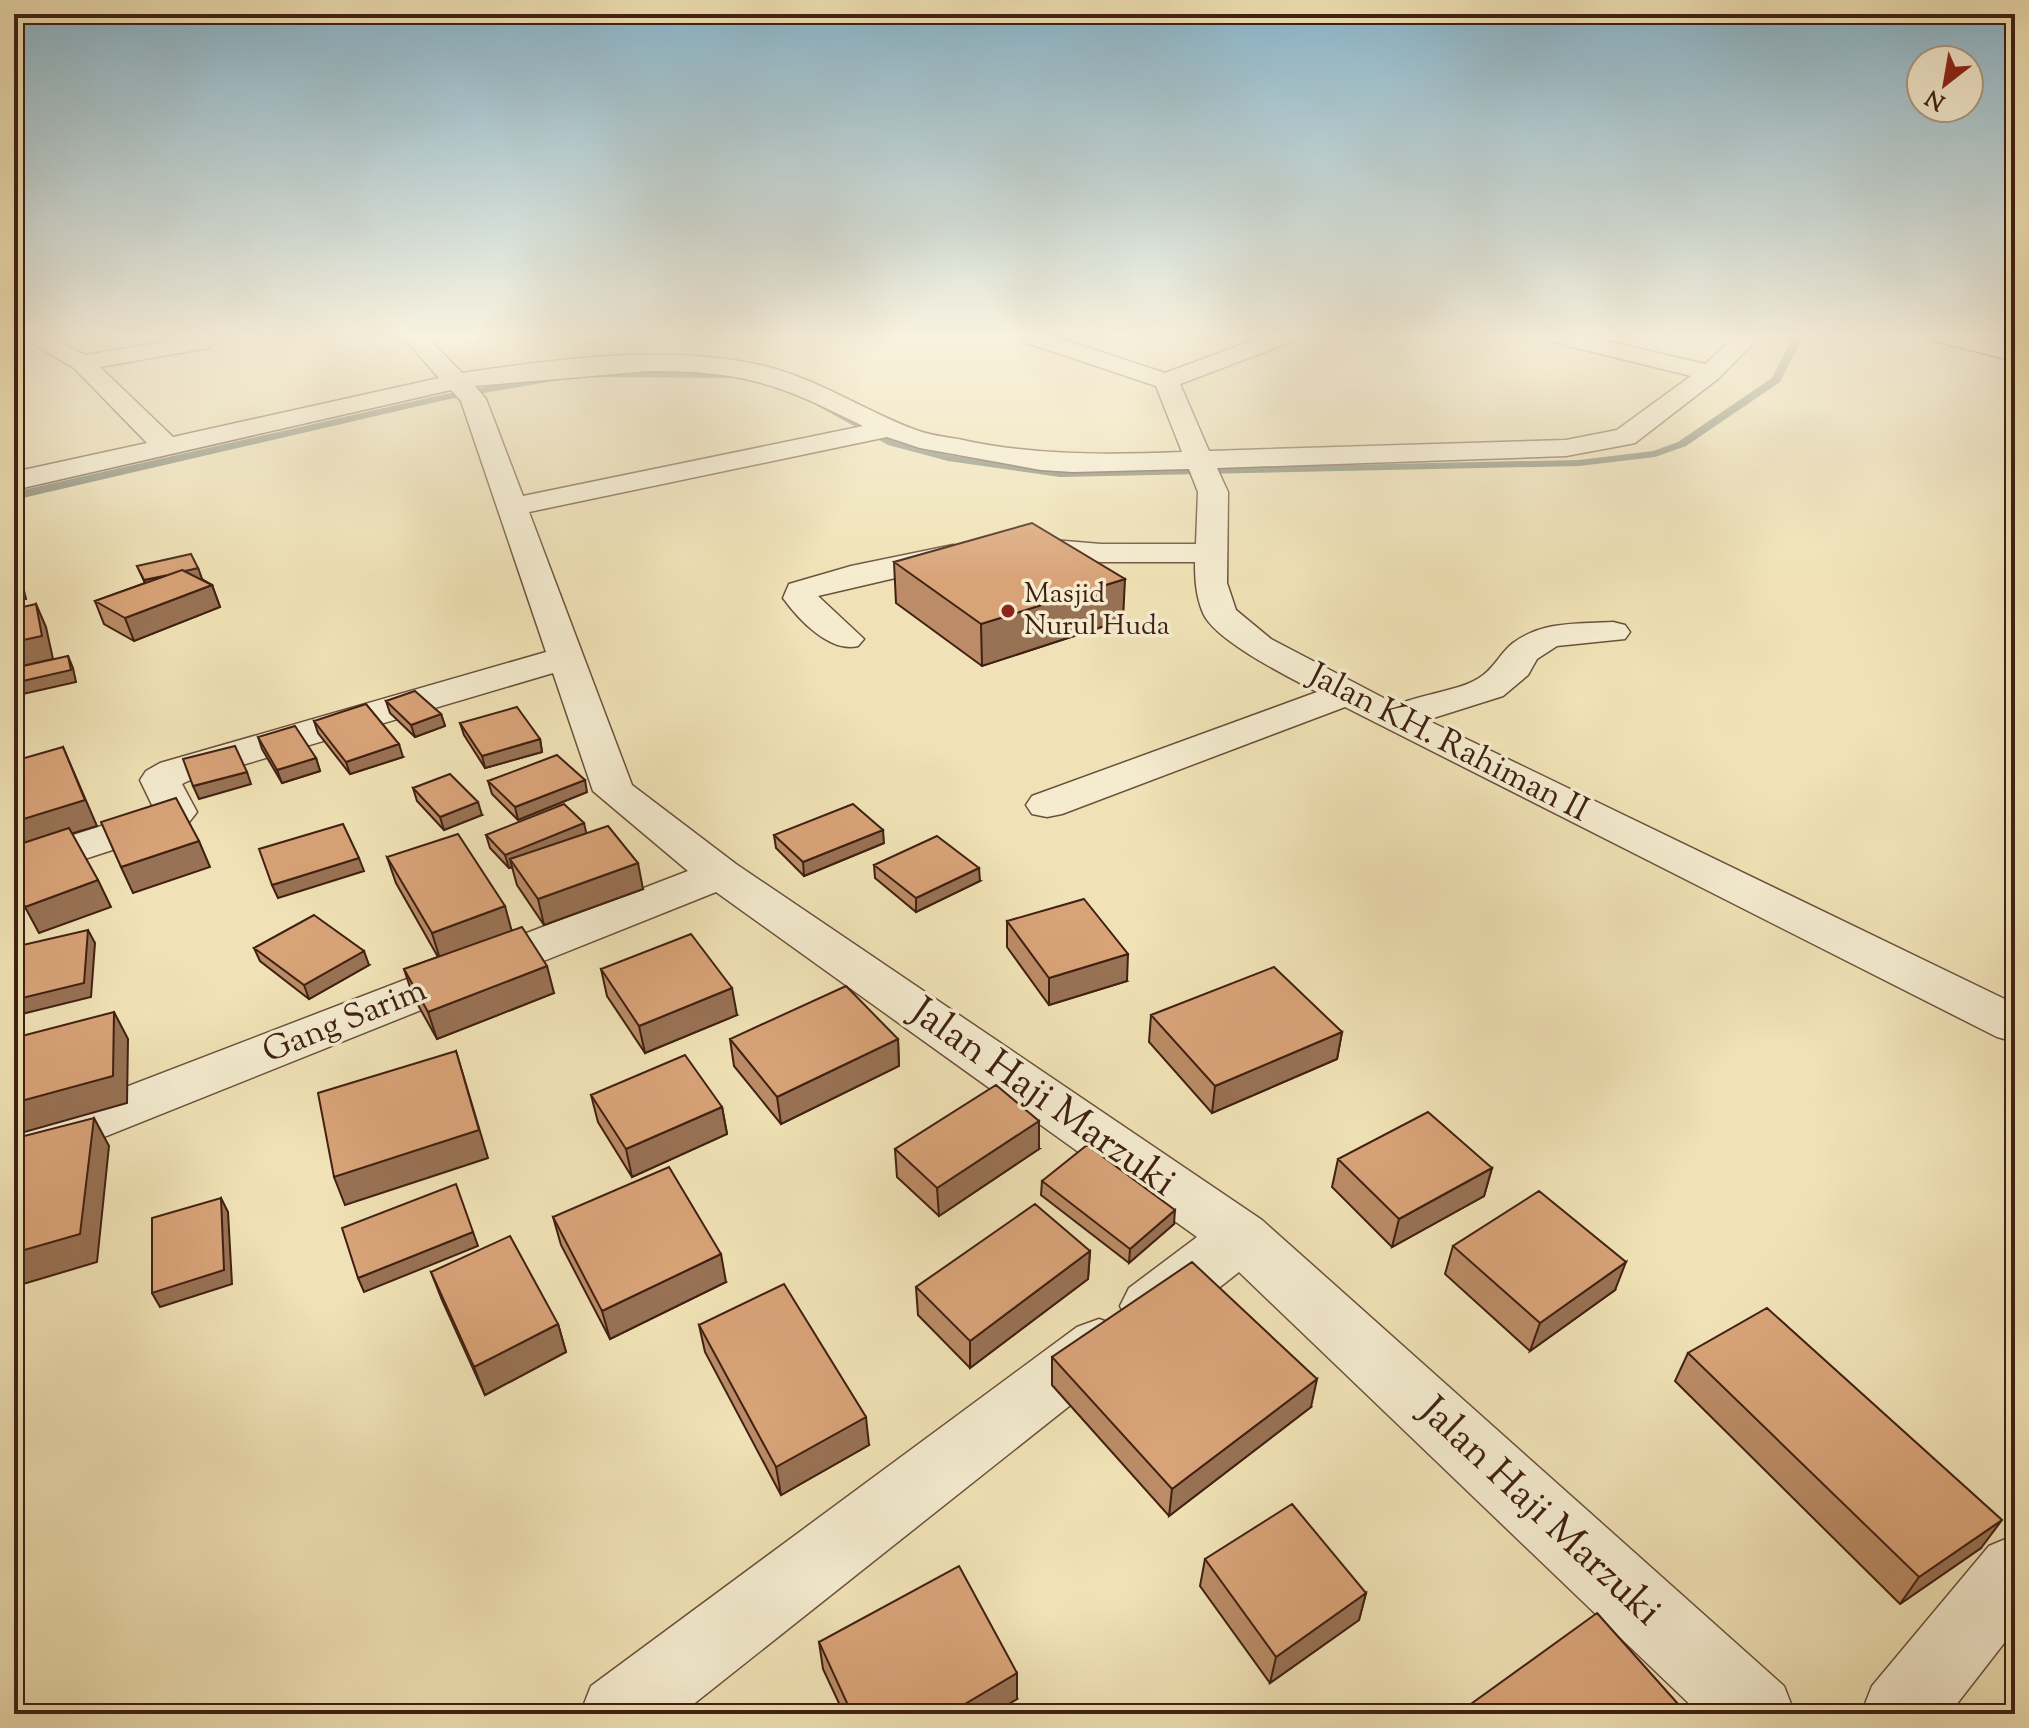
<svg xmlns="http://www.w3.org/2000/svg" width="2029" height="1728" font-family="'Sorts Mill Goudy',serif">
  <rect width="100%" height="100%" fill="#f0e2b6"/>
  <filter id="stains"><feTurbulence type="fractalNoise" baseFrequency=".0025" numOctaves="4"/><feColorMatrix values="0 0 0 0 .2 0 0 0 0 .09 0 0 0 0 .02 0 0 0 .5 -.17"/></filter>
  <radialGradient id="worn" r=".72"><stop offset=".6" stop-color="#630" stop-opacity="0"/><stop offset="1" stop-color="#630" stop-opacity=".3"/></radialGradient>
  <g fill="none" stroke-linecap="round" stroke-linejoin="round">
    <path fill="#777f6e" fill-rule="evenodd" d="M1793 337H1803L1780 382 1686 446 1655 457 1579 466 1060 477 948 461 888 445 796 394 805 392 896 441 949 455 1060 471 1579 460 1653 451 1678 442 1772 378Z
      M593 372H735L740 375 735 378 589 377 588 375Z
      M555 375 560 378 559 380 445 400 14 500V492L445 394Z"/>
    <defs>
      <path id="street" d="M21 337H50L85 355 194 337 208 338 212 343 208 348 100 367 173 437 439 378 403 337H427L462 373C558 359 664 344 760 365 816 377 864 411 916 430 929 435 944 437 958 439 1033 456 1106 455 1182 452L1156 386 1024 342 1021 337H1055L1165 373 1262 337H1294L1291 342 1180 384 1209 451 1566 440 1617 430 1691 376 1552 342 1549 337H1589L1705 364 1735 337H1759L1719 378 1635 443 1625 445 1566 456 1217 468 1228 492 1227 583 1236 610 1271 639 1397 705C1421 694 1459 691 1479 678 1494 669 1500 653 1513 643 1543 621 1577 624 1613 622L1625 625 1630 632 1625 639 1557 646 1537 659 1528 675 1503 696 1427 720 2015 1004V1042L1997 1037 1345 707 1062 814 1047 817 1032 814 1026 805 1032 796 1317 692C1289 677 1215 641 1203 613 1196 596 1195 580 1195 562H1101L1017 555 1006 553 1001 546 1006 539 1017 537 1101 544H1196L1198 492 1189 469 1073 472 1041 470 920 448 887 437 529 512 632 785 736 864 1262 1220 1784 1686 1795 1714H1700L1239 1272 1173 1324 1151 1332 1129 1324 1120 1306 1129 1288 1197 1237 716 892 14 1173V1130L688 871 593 791 553 673 188 781 182 784 197 812 186 826 14 882V854L154 809 140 780 146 771 160 763 546 652 461 401 451 390 14 490V472L147 443 74 368ZM650 371C745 371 779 384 863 426L523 496 486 399 475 386Z
        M953 545 964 548 969 555 964 562 818 596 864 639 858 646C830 653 799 620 783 598L789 584 851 566Z
        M1099 1319 1121 1327 1131 1346 1121 1365 681 1714H580L591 1686 1077 1327Z
        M2015 1535V1629L1949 1714H1861L1872 1686 1989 1546Z"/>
      <path id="secondary" d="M1934 337H1974L2015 347V361L1937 342Z"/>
    </defs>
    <use href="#street" stroke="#6c503b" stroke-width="3"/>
    <use href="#secondary" stroke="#402012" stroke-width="3"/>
    <use href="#street" fill="#f5ecd0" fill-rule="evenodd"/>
    <use href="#secondary" fill="#f5ecd0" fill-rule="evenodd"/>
  </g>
  <path fill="#bb8c67" stroke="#402012" stroke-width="2" d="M894 562 1123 620 982 666 896 603Z
    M137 566 198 568 202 579 212 585 220 607 134 641 104 624 95 601 145 583Z
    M386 701 441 714 445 726 415 737 390 713Z
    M314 721 403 757 350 774 318 733Z
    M460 723 540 739 542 752 485 768 464 735Z
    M258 737 316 758 320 771 282 783 262 749Z
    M488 781 587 792 518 820 492 794Z
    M413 788 482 815 444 830 417 801Z
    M587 833 643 889 544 925 517 885 512 867 509 868 490 848 486 835Z
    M774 835 884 843 804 876 776 848Z
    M387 857 512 930 554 993 437 1039 413 996 404 969 438 957 396 883Z
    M874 865 980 881 916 912 875 878Z
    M1007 921 1127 981 1049 1005 1007 947Z
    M254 948 369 965 309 999 260 961Z
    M601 969 737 1015 645 1053 607 996Z
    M1151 1015 1342 1032 1337 1059 1212 1113 1149 1042Z
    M730 1039H898L899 1066 781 1124 734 1066Z
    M591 1095 722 1107 727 1134 632 1177 598 1122Z
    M895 1149H1039L939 1216 897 1177Z
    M1338 1159 1492 1168 1484 1196 1392 1247 1332 1187Z
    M1042 1181 1174 1224 1129 1263 1041 1195Z
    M553 1217 726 1282 610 1339 561 1245Z
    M1453 1246 1615 1290 1530 1351 1445 1274Z
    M1090 1251 1088 1279 970 1368 918 1315 916 1287Z
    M431 1272 558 1324 566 1352 485 1395 442 1300Z
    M699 1325 869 1445 781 1495 705 1352Z
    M1688 1353 1981 1548 1900 1604 1675 1381Z
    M1052 1357 1311 1407 1169 1516 1052 1385Z
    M1205 1559 1366 1593 1359 1620 1270 1683 1200 1586Z
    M819 1642 1017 1699 992 1714H844L823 1669Z"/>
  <path fill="#987254" stroke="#402012" stroke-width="2" d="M16 567 21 578 26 599 14 601Z
    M198 568 202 579 149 592 144 580Z
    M1125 579 1123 620 982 666 981 624Z
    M212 585 220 607 134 641 125 618Z
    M36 604 46 627 53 659 14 668V642Z
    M68 656 73 668 76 682 14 696V683Z
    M441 714 445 726 415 737 411 725Z
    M540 739 542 752 485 768 482 756Z
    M399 744 403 757 350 774 346 762Z
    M63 747 97 826 14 851V822Z
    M316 758 320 771 282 783 277 770Z
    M247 772 251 784 199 799 193 786Z
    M585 780 587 792 518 820 515 807Z
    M478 802 482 815 444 830 440 817Z
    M584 823 587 836 510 859 512 867 509 868 505 855Z
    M883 830 884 843 804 876 803 862Z
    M199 841 210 867 133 893 121 867Z
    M359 858 364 871 278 898 272 885Z
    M638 863 643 889 544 925 538 899Z
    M979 868 980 881 916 912V898Z
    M98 880 111 907 39 933 25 907Z
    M505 906 512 932 440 959 432 933Z
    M88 930 95 943 91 997 14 1016V1000Z
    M364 951 369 965 309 999 304 985Z
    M1128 954 1127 981 1049 1005V978Z
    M547 966 554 993 437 1039 428 1012Z
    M732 988 737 1015 645 1053 639 1026Z
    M114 1012 128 1039 127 1103 14 1135V1103Z
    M1342 1032 1337 1059 1212 1113 1215 1086Z
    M898 1039 899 1066 781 1124 777 1097Z
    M456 1051 488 1158 345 1205 334 1177Z
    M722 1107 727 1134 632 1177 626 1149Z
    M94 1118 109 1146 97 1262 23 1284 14 1269V1253Z
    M1039 1121V1149L939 1216 937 1188Z
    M1492 1168 1484 1196 1392 1247 1399 1219Z
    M221 1198 228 1212 232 1284 160 1307 152 1293Z
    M1175 1210 1174 1224 1129 1263 1130 1249Z
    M473 1232 478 1246 364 1292 358 1278Z
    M1090 1251 1088 1279 970 1368V1341Z
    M721 1254 726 1282 610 1339 602 1311Z
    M1626 1262 1615 1290 1530 1351 1540 1323Z
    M558 1324 566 1352 485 1395 474 1367Z
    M1317 1379 1311 1407 1169 1516 1172 1489Z
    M866 1417 869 1445 781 1495 776 1467Z
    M2002 1520 1981 1548 1900 1604 1919 1577Z
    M1366 1593 1359 1620 1270 1683 1276 1657Z
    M1017 1673V1699L992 1714H948Z"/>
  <path fill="#d9a378" stroke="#402012" stroke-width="2" d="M1032 523 1125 579 981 624 894 562Z
    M191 554 198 568 185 571 182 570 168 575 144 580 137 566Z
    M14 567H16L21 587 14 589Z
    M182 570 212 585 125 618 95 601Z
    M36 604 42 636 14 642V609Z
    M68 656 71 670 14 683V668Z
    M415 691 441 714 411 725 386 701Z
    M366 704 399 744 346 762 314 721Z
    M517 707 540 739 482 756 460 723Z
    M295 726 316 758 277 770 258 737Z
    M235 746 247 772 193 786 183 759Z
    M63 747 85 800 14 822V761Z
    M557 755 585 780 515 807 488 781Z
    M450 774 478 802 440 817 413 788Z
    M176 798 199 841 121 867 101 822Z
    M564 804 584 823 505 855 486 835Z
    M853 804 883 830 803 862 774 835Z
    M343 824 359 858 272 885 259 849Z
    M608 826 638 863 538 899 510 859Z
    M69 828 98 880 25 907 14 884V846Z
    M458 834 505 906 432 933 387 857Z
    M937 836 979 868 916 898 874 865Z
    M1084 899 1128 954 1049 978 1007 921Z
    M314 915 364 951 304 985 254 948Z
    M522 927 547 966 428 1012 404 969Z
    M88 930 84 983 14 1000V947Z
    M691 934 732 988 639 1026 601 969Z
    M1274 967 1342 1032 1215 1086 1151 1015Z
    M846 986 898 1039 777 1097 730 1039Z
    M114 1012 113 1076 14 1103V1038Z
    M456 1051 479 1130 334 1177 318 1093Z
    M685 1055 722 1107 626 1149 591 1095Z
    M996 1085 1039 1121 937 1188 895 1149Z
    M1428 1112 1492 1168 1399 1219 1338 1159Z
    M94 1118 80 1234 14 1253V1198L24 1136Z
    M1087 1145 1175 1210 1130 1249 1042 1181Z
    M669 1167 721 1254 602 1311 553 1217Z
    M456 1184 473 1232 358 1278 342 1228Z
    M1539 1191 1626 1262 1540 1323 1453 1246Z
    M221 1198 224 1270 152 1293V1218Z
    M1035 1204 1090 1251 970 1341 916 1287Z
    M510 1236 558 1324 474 1367 431 1272Z
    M1192 1262 1317 1379 1172 1489 1052 1357Z
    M784 1284 866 1417 776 1467 699 1325Z
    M1767 1308 2002 1520 1919 1577 1688 1353Z
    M1292 1504 1366 1593 1276 1657 1205 1559Z
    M959 1566 1017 1673 948 1714H852L819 1642Z
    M1597 1613 1687 1714H1468L1464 1709Z
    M1129 1708 1133 1714H1121Z"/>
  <linearGradient id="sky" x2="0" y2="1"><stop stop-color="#89b8d0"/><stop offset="0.58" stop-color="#f8f2de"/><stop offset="1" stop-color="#f8f2de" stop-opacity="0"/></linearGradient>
  <rect width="2029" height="579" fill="url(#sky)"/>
  <circle fill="#8f2418" stroke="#f5ecd0" stroke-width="3" cx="1008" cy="611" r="8"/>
  <g text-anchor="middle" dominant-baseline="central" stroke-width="7" stroke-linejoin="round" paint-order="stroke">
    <g font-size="28" fill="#402012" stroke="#f5ecd0" text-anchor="start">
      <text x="1024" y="595">Masjid<tspan x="1024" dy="32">Nurul Huda</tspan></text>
    </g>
    <g font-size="34" fill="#402012" stroke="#f5ecd0">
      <text transform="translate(1448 744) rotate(27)">Jalan KH. Rahiman II</text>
      <text transform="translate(345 1022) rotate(-22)">Gang Sarim</text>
    </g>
    <g font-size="40" fill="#402012" stroke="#f5ecd0">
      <text transform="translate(1042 1099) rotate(35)">Jalan Haji Marzuki</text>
      <text transform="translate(1539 1513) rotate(43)">Jalan Haji Marzuki</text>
    </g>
  </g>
  <rect width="2029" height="1728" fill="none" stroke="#f0e2b6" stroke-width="48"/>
  <rect x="16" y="16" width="1997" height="1696" fill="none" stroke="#402012" stroke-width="4"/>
  <rect x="24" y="24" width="1981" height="1680" fill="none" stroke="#402012" stroke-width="2"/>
  <g transform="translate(1945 84) rotate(211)"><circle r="38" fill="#f5ecd0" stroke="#ad9a84" stroke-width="2"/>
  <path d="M0-6L14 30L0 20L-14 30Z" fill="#8f2418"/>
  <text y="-12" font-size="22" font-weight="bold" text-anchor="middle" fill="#402012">N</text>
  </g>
  <rect width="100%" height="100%" filter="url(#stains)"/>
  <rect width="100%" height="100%" fill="url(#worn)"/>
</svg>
